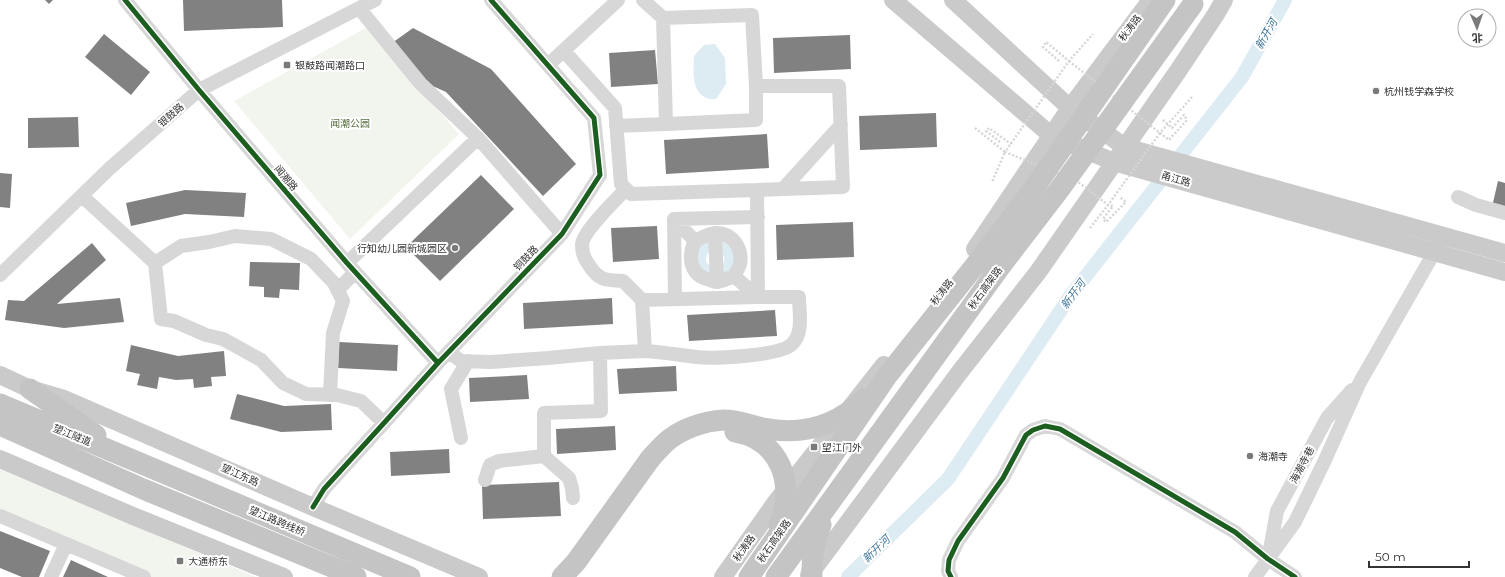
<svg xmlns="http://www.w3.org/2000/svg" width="1505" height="577" font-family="Montserrat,'Noto Sans SC',sans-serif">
  <rect width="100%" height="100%" fill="#fff"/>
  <path fill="#f1f5ed" d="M366 28 459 134 350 239 234 101Z
    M0 469 256 577H148L0 516Z"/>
  <path fill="#ddebf3" d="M715 44 725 58 726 84 716 99C691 100 693 74 694 56L704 45Z
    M718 235 731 243 737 264 720 280 719 267 724 262V256L718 249Z
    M712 236C711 241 711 248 709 252 704 260 705 263 713 267V280L696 269 697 246Z"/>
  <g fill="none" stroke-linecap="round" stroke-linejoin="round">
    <path stroke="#ddebf3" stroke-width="14" d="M848 577 948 479 1071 295 1242 77 1285 0"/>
  </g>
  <path fill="#818181" d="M45 0H53L49 4Z
    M183 0H282L283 27 184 31Z
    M413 28 491 69 576 164 543 196 446 92 426 83 392 43Z
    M104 34 150 72 131 95 85 57Z
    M850 35 851 69 774 73 773 38Z
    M655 50 658 84 611 87 609 53Z
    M936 113 937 147 860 150 859 116Z
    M78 117 79 147 28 148V118Z
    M767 134 769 168 666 174 664 140Z
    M0 173 12 174 10 208 0 207Z
    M481 175 514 209 440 281 406 247Z
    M1498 181 1505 183V210L1492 207Z
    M185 190 246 193 244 217 185 214 131 226 126 203Z
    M853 222 854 257 777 260 776 225Z
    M657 226 659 259 613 262 611 228Z
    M92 243 106 260 57 304 120 298 124 322 64 328 5 320 8 300 24 301Z
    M250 262 300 263 299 290 280 289 279 298 264 297V287L249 286Z
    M612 298 613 324 524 329 523 303Z
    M775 310 777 336 689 341 687 315Z
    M339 342 398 345 397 371 338 368Z
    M131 345 178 356 224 351 226 376 211 377 212 386 194 388 193 379 176 380 159 377 157 389 137 385 140 374 126 371Z
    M676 366 677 391 619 394 617 369Z
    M527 375 529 399 470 402 469 378Z
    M237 394 284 406 331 404 332 430 281 432 230 419Z
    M615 426 616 450 557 454 556 429Z
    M449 449 450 473 391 476 390 452Z
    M559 482 561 516 483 519 482 485Z
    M0 531 50 551 39 577H22L0 568Z
    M71 560 108 577H63Z"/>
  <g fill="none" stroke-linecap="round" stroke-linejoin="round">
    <path stroke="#d6d6d6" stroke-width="2.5" stroke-dasharray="2 2" stroke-linecap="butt" d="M1059 61 1043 47 1046 42 1069 61 1093 34
      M1163 120 1172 128 1184 115 1187 120 1169 140 1160 133 1192 97
      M975 128 1005 152 992 182
      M1000 142 986 131 989 128 1011 144
      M1090 228 1108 205 1113 206 1103 219 1106 222 1126 202 1120 197"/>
    <path stroke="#d7d7d7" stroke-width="14" d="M125 0 199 90 347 263 438 363
      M359 8 420 83 478 138
      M663 18 752 15 756 86
      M564 51 615 108 621 184 631 194 757 190
      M548 65 618 0
      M616 126 666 124
      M626 189C616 200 582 232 582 245 582 252 585 260 589 265 599 281 606 280 623 281L642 300
      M783 189 841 125
      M82 196 155 263 161 319 174 321 206 335 223 339 261 360 283 383 306 394 337 395 361 401 384 423
      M1458 197 1476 205 1505 213
      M715 233 717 282
      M695 241C701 238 709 233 716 233 733 233 743 249 740 264 739 268 736 272 734 276
      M155 263 181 246 209 242 235 236 271 239 311 259 334 283 343 301 333 333 330 395
      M347 263 478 138 562 234
      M0 275 109 169 199 90 375 0
      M338 290 355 272
      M675 299 674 219 758 217
      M645 351C662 352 679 355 696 357 713 359 781 356 792 344 804 333 799 312 799 297H758L734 276C729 278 721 282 716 282 713 282 710 280 707 279 689 274 688 255 695 241L674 219
      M449 352 461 361 491 362 548 358 600 353
      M461 438 451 389 468 361
      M544 456 569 478 572 488 573 498
      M485 480 490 465 499 461 544 456V413L601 411 600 353 645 351 642 300 758 297 757 190 843 187 839 86H756V120L666 124 663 18 643 0
      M313 507 324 489 384 423 438 363 562 234 600 175 594 118 491 0
      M0 516 144 577
      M1269 555 1277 511 1327 418 1352 390
      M51 577 66 544
      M951 577 948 571 949 560 958 541 1003 478 1026 435 1033 430 1045 426 1060 429 1235 532 1268 559 1295 577
      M1255 577 1295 522 1325 460 1360 382 1439 244"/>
    <path stroke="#cacaca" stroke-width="18" d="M893 0 1052 136 1114 162 1505 272
      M953 0 1070 108 1125 147 1505 253
      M975 249 1070 108 1151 0
      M0 375 30 389 64 399 313 507 479 577
      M0 459 133 516 284 577
      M809 575 959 373 1038 272 1178 71 1216 14 1224 0
      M723 577 776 502 884 365"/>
    <path stroke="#c4c4c4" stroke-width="21" d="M30 389 96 435
      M0 404 410 577
      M0 425 143 489 356 577
      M562 577 576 562 650 459"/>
    <path stroke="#d6d6d6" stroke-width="2.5" stroke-dasharray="2 2" stroke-linecap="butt" d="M1069 61 1160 133 1108 205 1077 181 1005 152Z"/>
    <path stroke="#c4c4c4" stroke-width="21" d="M735 432C781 440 796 485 779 525
      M650 459C655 453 660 448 665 443 680 429 704 421 724 420 737 420 750 425 763 428 802 436 835 427 864 399
      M749 577 887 376 985 253 1037 184 1165 0
      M776 577 1000 267 1059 190 1193 4
      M812 577C811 558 814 543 821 525"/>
    <defs>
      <path id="cycleway" d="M125 0 199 90 347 263 438 363
        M313 507 324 489 384 423 438 363 562 234 600 175 594 118 491 0
        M951 577 948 571 949 560 958 541 1003 478 1026 435 1033 430 1045 426 1060 429 1235 532 1268 559 1295 577"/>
    </defs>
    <use href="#cycleway" stroke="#fff" stroke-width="8"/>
    <use href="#cycleway" stroke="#1b5e20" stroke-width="5"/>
  </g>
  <g fill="#7a7a7a" stroke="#fff" stroke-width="1.5">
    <rect x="283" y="61" width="8" height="8" rx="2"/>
    <circle cx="1376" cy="91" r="4"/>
    <circle cx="455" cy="248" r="4"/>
    <rect x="810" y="443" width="8" height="8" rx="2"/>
    <circle cx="1250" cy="456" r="4"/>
    <rect x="176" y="557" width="8" height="8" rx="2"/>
  </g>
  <g text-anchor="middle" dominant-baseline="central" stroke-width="4" stroke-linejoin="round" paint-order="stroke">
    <g font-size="10" fill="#333" stroke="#fff">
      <text transform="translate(1130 28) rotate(-53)">秋涛路</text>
      <text transform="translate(171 115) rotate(-41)">银鼓路</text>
      <text transform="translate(286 178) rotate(50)">闻潮路</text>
      <text transform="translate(1176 179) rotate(16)">甬江路</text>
      <text transform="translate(526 258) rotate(-46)">铜鼓路</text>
      <text transform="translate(985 288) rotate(-54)">秋石高架路</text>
      <text transform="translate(942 292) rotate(-52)">秋涛路</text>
      <text transform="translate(72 435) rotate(22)">望江隧道</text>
      <text transform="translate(1302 465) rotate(-62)">海潮寺巷</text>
      <text transform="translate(240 475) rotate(24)">望江东路</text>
      <text transform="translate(277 521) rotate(23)">望江路跨线桥</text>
      <text transform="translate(774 541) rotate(-55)">秋石高架路</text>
      <text transform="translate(744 548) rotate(-55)">秋涛路</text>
    </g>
    <g font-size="10" fill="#333" stroke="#fff" text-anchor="start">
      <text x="295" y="65">银鼓路闻潮路口</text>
      <text x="1384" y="91">杭州钱学森学校</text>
      <text x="447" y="248" text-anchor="end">行知幼儿园新城园区</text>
      <text x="822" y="447">望江门外</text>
      <text x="1258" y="456">海潮寺</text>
      <text x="188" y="561">大通桥东</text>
    </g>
    <g font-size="10" fill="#56703f" stroke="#fff">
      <text x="350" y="123">闻潮公园</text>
    </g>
    <g font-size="11" font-style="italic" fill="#3f7597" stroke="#fff">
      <text transform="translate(1266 34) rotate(-61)">新开河</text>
      <text transform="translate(1073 294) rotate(-54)">新开河</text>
      <text transform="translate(876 549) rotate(-44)">新开河</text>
    </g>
  </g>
  <g transform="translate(1477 28) rotate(178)"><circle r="19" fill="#ffffff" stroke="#adadad"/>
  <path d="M0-3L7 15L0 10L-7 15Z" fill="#7a7a7a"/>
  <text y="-6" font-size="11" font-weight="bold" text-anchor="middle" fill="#333333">北</text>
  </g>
  <path d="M1369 561v6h100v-6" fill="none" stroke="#333333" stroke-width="2"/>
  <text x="1375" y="561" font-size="12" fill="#333333" stroke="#ffffff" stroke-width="3" paint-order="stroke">50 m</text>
</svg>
